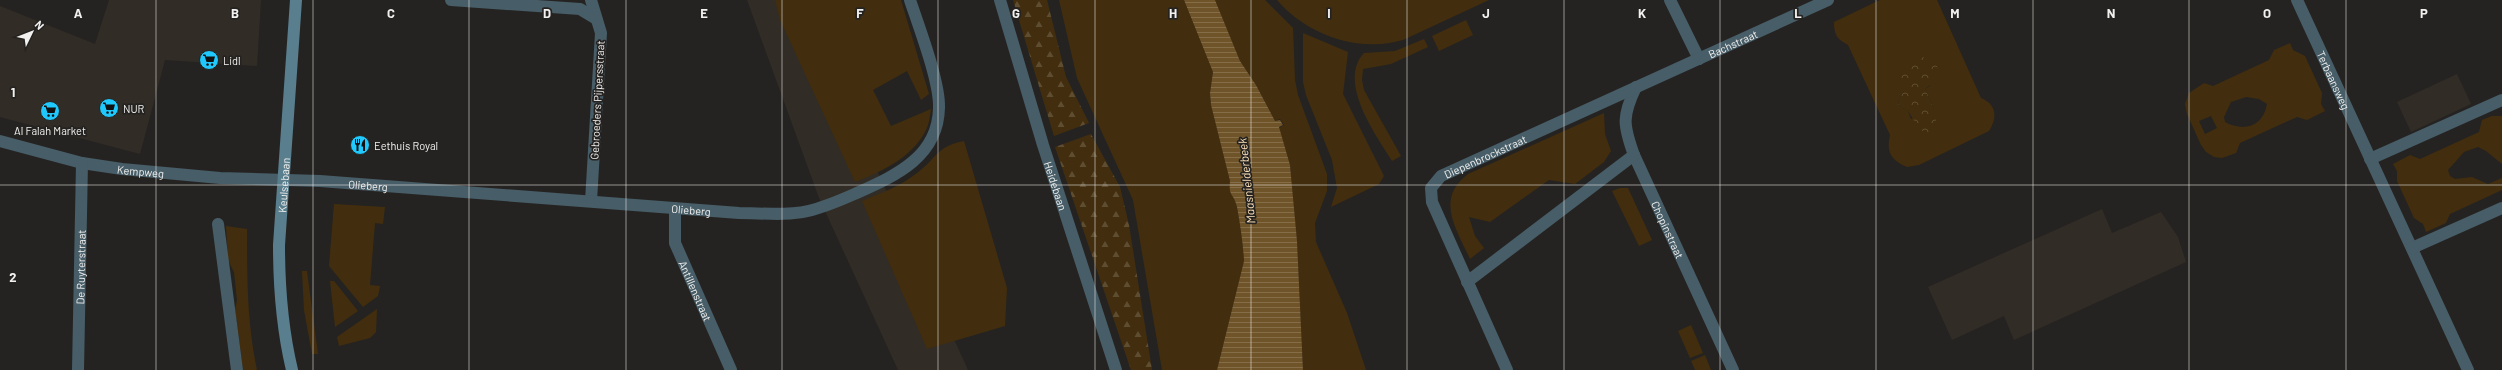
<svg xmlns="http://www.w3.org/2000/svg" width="2502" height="370" font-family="Barlow,sans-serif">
  <defs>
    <pattern id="forest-firs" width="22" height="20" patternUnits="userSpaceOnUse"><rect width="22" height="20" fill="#422e0e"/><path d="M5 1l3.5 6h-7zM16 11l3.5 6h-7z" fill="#5e4d31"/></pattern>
    <pattern id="park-crowns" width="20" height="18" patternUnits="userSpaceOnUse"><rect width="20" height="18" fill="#422e0e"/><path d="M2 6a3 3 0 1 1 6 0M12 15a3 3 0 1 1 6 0" fill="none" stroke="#5e4d31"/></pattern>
    <pattern id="water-rules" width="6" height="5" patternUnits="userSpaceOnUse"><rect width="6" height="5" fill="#705429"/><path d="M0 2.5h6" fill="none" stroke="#856d48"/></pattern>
  </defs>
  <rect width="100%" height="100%" fill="#252321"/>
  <path fill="#312c25" d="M109 0H261L257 66 165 60 140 154 0 117V6L95 44Z
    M747 0H804L817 39 968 370H898L819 198Z
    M2457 74 2471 104 2411 132 2397 102Z
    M2102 209 2112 233 2161 212 2178 237 2186 262 2014 340 2004 316 1952 340 1928 287Z"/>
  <path fill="#422e0e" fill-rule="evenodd" d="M775 0H901L929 94 921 100 907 71 873 90 891 126 931 109C930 116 929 124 926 130 913 157 881 172 855 182L780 20Z
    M1059 0H1184L1213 72 1210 93 1211 105 1230 181C1227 195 1235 194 1237 207 1240 224 1243 243 1244 261L1217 370H1162L1133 200 1077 78Z
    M1215 0H1265L1293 28 1295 80 1298 95 1327 174V191L1315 223 1316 242 1347 313 1366 370H1303L1297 244 1290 165 1279 128 1284 125 1280 119 1275 121 1256 85 1240 61Z
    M1277 0H1489L1403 40C1358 53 1307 35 1277 0Z
    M1880 0H1937L1981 98C1996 104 1998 117 1989 131L1919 165 1907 167C1891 160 1886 152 1890 135L1848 45C1837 39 1834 35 1834 22ZM1931 85 1925 89 1934 109 1911 119 1908 111 1898 105 1899 99 1904 91Z
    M1466 20 1473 35 1439 51 1432 36Z
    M1303 33 1348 52 1343 94 1384 176 1379 184 1331 207 1337 188 1332 160 1306 95 1303 82Z
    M1424 39 1428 47 1391 64 1363 69 1362 80 1364 90 1401 156 1392 161C1376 135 1337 82 1364 53L1395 51Z
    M2290 43 2293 50 2305 56 2322 93 2321 104 2325 111 2307 120 2297 117 2240 143 2236 153 2222 158 2214 157 2206 152 2201 145 2187 114 2185 104 2189 93 2204 83 2213 86 2269 60 2274 50ZM2246 97 2259 99 2267 104C2263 127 2244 132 2225 122L2224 117 2231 102ZM2211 116 2217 128 2205 134 2199 121Z
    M1604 113 1605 134 1611 151 1604 162 1575 184 1549 180 1490 222 1469 217 1475 236 1484 248 1470 259C1456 228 1435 199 1468 174Z
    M2492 116H2502V164L2486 151 2478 147 2464 152 2448 170 2450 176 2455 179 2472 177 2488 184 2502 178V190L2450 214 2446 223 2426 232 2423 224 2414 218 2397 181V171L2393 164 2410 155 2420 159 2479 132 2482 120Z
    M964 141 1007 288 1005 326 927 349 862 201C881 193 901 186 917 173 937 158 937 146 964 141Z
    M1620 188H1628L1652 240 1639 246 1612 191Z
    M334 204 385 207 383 224 375 223 370 285 380 286 378 296 363 307 329 266Z
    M226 226 247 229C247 277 247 323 257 370H243L235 309 237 300 234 272 228 260Z
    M302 271H307L318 354H312L304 310Z
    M330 281H334L358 311 335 327Z
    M377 309 376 332 370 338 339 346 337 337Z
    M1691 325 1703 353 1690 358 1678 331Z
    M1705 355 1711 370H1695L1691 361Z"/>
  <path fill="url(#forest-firs)" d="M1013 0H1047L1066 77 1089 123 1054 136Z
    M1091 134 1120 187 1129 225 1152 370H1131L1055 147Z"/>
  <path fill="url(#park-crowns)" d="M1918 54 1937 66 1938 78 1925 89 1934 109 1937 127 1931 134 1920 130 1908 111 1898 105 1899 99 1904 91 1899 87 1895 72Z"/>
  <path fill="url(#water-rules)" d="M1184 0H1215L1240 61 1256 85 1275 121 1280 120 1283 125 1279 127 1290 165 1297 241 1303 370H1217L1244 261C1243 243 1240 224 1237 207 1234 193 1228 197 1230 181L1211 105 1210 93 1213 72Z"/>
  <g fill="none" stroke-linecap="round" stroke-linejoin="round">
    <g stroke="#475d67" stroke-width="12">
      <path d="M451 0 580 9 595 18"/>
      <path d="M591 0 601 33 591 201"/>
      <path id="s1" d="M1000 0 1043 145 1116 370"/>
      <path d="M1670 0 1699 59"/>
      <path id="s2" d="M2297 0 2468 370"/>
      <path id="s3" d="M1636 87C1622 116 1623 125 1634 155L1733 370"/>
      <path id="s4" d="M0 141 82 163 122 169 220 178 320 181 739 213C761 213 786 216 808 211 826 207 843 199 859 192 897 175 938 156 939 108 940 82 919 27 910 0"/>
      <path d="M2370 159 2502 100"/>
      <path id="s5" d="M675 208V243L731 370"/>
      <path d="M218 224 237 370"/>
      <path d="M2412 248 2502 208"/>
      <path d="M1467 282 1634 155"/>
      <path id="s6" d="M78 370 82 163"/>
      <path id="s7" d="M1507 370 1432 202 1431 188 1441 176 1828 0"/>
    </g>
    <path stroke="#597e8d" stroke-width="12" id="s8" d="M292 370C282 328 279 288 279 245L296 0"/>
  </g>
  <path fill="none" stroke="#f2f1ef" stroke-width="1" stroke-opacity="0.55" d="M156 0V370M313 0V370M469 0V370M626 0V370M782 0V370M938 0V370M1095 0V370M1251 0V370M1407 0V370M1564 0V370M1720 0V370M1876 0V370M2033 0V370M2189 0V370M2346 0V370M0 185H2502"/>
  <defs>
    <symbol id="supermarket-disc" viewBox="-11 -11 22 22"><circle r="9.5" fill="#1fc9fd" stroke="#252321"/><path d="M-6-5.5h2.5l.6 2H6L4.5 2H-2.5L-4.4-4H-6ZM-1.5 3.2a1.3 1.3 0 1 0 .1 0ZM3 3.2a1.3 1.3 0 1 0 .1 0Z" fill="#111"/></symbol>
    <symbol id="restaurant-disc" viewBox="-11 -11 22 22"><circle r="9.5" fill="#1fc9fd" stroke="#252321"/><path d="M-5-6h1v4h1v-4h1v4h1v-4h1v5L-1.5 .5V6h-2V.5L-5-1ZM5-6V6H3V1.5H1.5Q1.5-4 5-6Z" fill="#111"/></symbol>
  </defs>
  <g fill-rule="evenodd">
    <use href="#supermarket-disc" x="198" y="49" width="22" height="22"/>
    <use href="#supermarket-disc" x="98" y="97" width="22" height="22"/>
    <use href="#supermarket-disc" x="39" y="100" width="22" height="22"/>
    <use href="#restaurant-disc" x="349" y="134" width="22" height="22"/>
  </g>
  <g text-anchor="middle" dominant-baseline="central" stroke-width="3.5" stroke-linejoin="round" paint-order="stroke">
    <g font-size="11" fill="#f2f1ef" stroke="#252321">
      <text stroke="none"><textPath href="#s7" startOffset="534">Bachstraat</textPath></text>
      <text stroke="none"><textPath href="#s2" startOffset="88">Terbaansweg</textPath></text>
      <text transform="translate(597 100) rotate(-87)">Gebroeders Pijpersstraat</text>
      <text stroke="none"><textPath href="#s7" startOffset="262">Diepenbrockstraat</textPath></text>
      <text stroke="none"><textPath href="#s4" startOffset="144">Kempweg</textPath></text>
      <text stroke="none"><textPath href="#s4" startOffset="372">Olieberg</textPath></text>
      <text stroke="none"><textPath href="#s8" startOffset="186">Keulsebaan</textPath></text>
      <text stroke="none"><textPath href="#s1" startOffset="194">Heidebaan</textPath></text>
      <text stroke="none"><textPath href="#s4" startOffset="696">Olieberg</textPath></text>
      <text stroke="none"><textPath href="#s3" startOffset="153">Chopinstraat</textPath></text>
      <text stroke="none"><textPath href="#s6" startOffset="103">De Ruyterstraat</textPath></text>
      <text stroke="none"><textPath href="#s5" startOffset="87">Antillenstraat</textPath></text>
    </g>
    <g font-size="11" fill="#f2f1ef" stroke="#252321" text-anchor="start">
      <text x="223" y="60">Lidl</text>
      <text x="123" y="108">NUR</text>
      <text x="50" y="130" text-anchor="middle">Al Falah Market</text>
      <text x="374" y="145">Eethuis Royal</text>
    </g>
    <g font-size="12" font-style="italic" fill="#fbdfb7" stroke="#252321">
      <text transform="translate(1246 181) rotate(-96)">Maasnielderbeek</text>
    </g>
  </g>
  <g font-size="13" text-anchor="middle" font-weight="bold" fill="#f2f1ef" stroke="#252321" stroke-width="3.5" stroke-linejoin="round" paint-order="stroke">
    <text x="78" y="18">A</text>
    <text x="235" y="18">B</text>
    <text x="391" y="18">C</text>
    <text x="547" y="18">D</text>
    <text x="704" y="18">E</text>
    <text x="860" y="18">F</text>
    <text x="1016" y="18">G</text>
    <text x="1173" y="18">H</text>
    <text x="1329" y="18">I</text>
    <text x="1486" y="18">J</text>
    <text x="1642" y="18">K</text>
    <text x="1798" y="18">L</text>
    <text x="1955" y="18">M</text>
    <text x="2111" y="18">N</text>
    <text x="2267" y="18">O</text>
    <text x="2424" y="18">P</text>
    <text x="13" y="97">1</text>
    <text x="13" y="282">2</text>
  </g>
  <g transform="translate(32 32) rotate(47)" stroke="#252321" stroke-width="3" paint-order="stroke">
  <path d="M0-3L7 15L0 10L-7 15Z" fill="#f2f1ef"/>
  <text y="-6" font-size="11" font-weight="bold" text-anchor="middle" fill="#f2f1ef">N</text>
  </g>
</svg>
